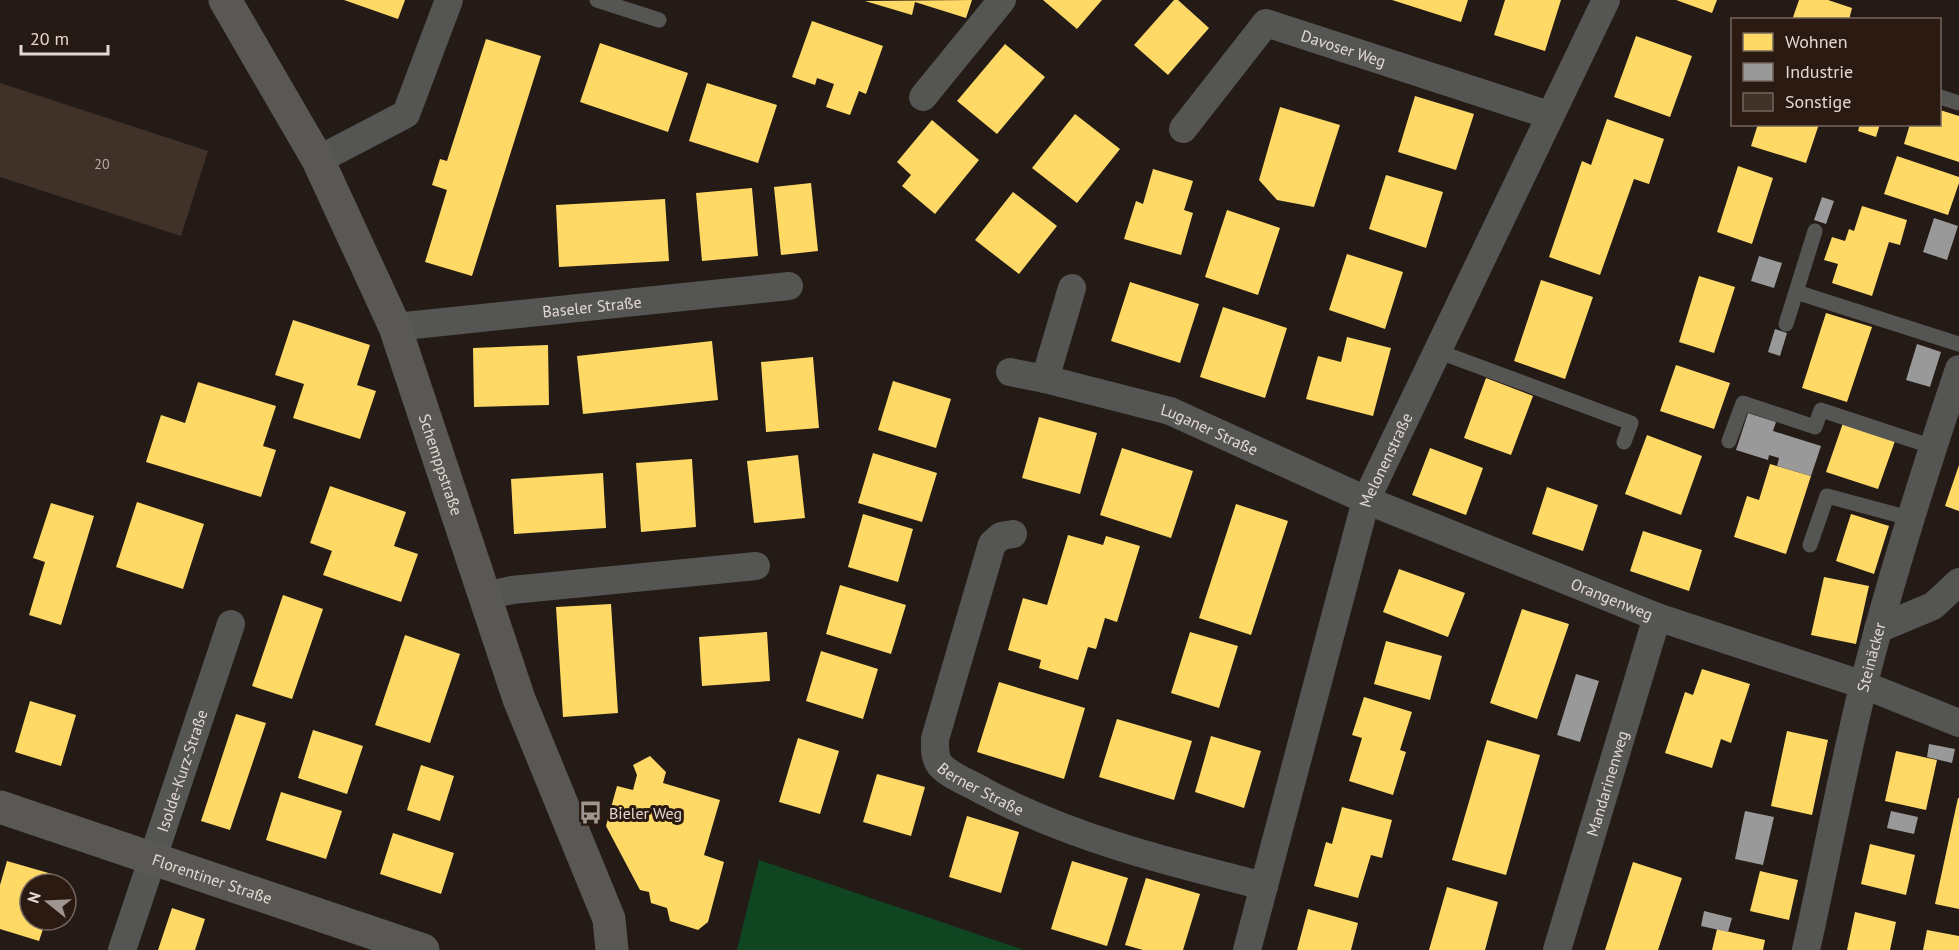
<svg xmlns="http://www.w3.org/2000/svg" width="1959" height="950" font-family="'PT Sans',sans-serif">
  <rect width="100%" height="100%" fill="#241b17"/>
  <path fill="#0f4521" d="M759 860 1024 950H737Z"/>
  <path fill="#ffd966" d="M344 0H405L398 19Z
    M972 0 966 18 915 2 912 15 865 1Z
    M1043 0H1102L1077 29Z
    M1174 0H1178L1209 28 1168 75 1134 45Z
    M1392 0H1468L1461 22Z
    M1505 0H1561L1545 51 1494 35Z
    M1676 0H1717L1712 13Z
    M1799 0H1828L1852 8 1849 20H1792Z
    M812 21 883 46 866 94 859 91 850 115 826 107 834 84 817 78 815 85 792 77Z
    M1636 36 1692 56 1670 117 1614 97Z
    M486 39 541 56 472 276 425 262 447 190 432 185 440 159 447 161Z
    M600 43 688 73 668 132 580 102Z
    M1005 44 1045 77 997 134 957 101Z
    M707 83 777 105 758 163 689 141Z
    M1415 96 1474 114 1456 170 1398 152Z
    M1280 107 1340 125 1314 207 1277 200 1259 180Z
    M1940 110 1959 116V162L1904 144 1910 124H1940Z
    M1075 114 1120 149 1077 203 1032 168Z
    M1607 119 1664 139 1649 184 1634 179 1600 275 1549 257 1582 161 1591 165Z
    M932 120 979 160 935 214 902 186 911 175 897 162Z
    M1758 124H1819L1806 163 1751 146Z
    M1860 124H1880L1876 137 1858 131Z
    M1897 156 1959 177V183L1948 215 1884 194Z
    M1738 166 1773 178 1752 244 1717 232Z
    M1153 169 1193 181 1184 210 1193 213 1181 255 1124 239 1136 201 1143 204Z
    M1386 175 1443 192 1426 248 1369 229Z
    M811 183 818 251 781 255 774 187Z
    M752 188 758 256 702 261 696 193Z
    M1013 192 1057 226 1019 274 975 240Z
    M665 199 669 261 559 267 556 205Z
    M1862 206 1907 220 1900 245 1889 242 1872 296 1832 283 1838 264 1824 260 1832 237 1845 241 1849 229 1854 231Z
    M1227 210 1280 228 1258 295 1205 277Z
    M1347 254 1403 272 1385 329 1329 310Z
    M1699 276 1735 287 1714 353 1679 342Z
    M1541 280 1593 297 1565 379 1514 361Z
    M1130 282 1199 304 1180 363 1111 341Z
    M1223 307 1287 328 1265 398 1200 377Z
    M1826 313 1872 327 1847 402 1802 388Z
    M293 320 370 345 357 385 376 391 360 439 293 418 304 384 275 375Z
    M1347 337 1391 348 1373 416 1306 399 1318 356 1341 362Z
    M712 341 718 400 583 414 577 356Z
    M548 345 549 405 474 407 473 348Z
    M813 357 819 428 766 432 761 362Z
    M1676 365 1730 383 1714 429 1660 411Z
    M1486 378 1533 396 1511 455 1464 438Z
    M893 381 951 399 936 448 878 430Z
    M198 382 276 406 263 446 276 450 261 497 146 462 161 415 185 423Z
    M1039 417 1097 433 1080 494 1022 478Z
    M1843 423 1895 441 1878 489 1826 472Z
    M1647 435 1702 456 1681 515 1625 494Z
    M1122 448 1193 471 1171 538 1100 515Z
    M1430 448 1483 468 1466 515 1412 495Z
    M873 453 937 473 922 522 858 503Z
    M798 455 805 518 754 523 747 461Z
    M692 459 696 527 641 532 636 463Z
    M1770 464 1811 476 1786 554 1734 537 1747 496 1759 500Z
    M1959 465V511L1945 506Z
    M603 473 606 528 514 534 511 479Z
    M330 486 406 512 394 546 418 554 401 602 323 575 332 551 310 543Z
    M1547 487 1598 505 1583 551 1532 534Z
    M137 502 204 524 183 589 116 567Z
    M51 503 94 516 61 625 29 615 45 562 33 558Z
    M1236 504 1288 521 1251 635 1199 618Z
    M863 514 913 529 898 582 848 567Z
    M1851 514 1889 526 1874 574 1836 561Z
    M1643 531 1702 550 1689 591 1630 571Z
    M1068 535 1103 545 1106 536 1140 546 1117 622 1105 618 1096 649 1088 647 1078 680 1039 668 1041 660 1008 650 1023 598 1047 605Z
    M1399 569 1465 593 1448 637 1383 612Z
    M1824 577 1869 586 1856 644 1811 635Z
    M840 585 906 605 891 654 826 634Z
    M283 595 323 609 292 699 252 686Z
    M611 604 618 713 563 717 556 607Z
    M1522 609 1569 624 1537 719 1490 703Z
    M767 632 770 681 702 686 699 637Z
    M1190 632 1238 646 1219 708 1171 693Z
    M405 635 460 654 430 743 375 725Z
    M1386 641 1442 656 1430 700 1374 684Z
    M821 651 878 669 863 719 806 701Z
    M1702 669 1750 684 1731 743 1721 739 1712 768 1665 753 1685 692 1693 695Z
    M999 682 1085 708 1064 779 977 752Z
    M1364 697 1412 712 1400 750 1406 752 1393 795 1349 781 1362 738 1352 735Z
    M30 701 76 715 61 766 15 752Z
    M236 714 266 723 230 830 201 821Z
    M1117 719 1192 741 1174 800 1099 777Z
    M313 730 363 746 347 794 298 778Z
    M1787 731 1828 740 1812 815 1771 806Z
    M1211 736 1261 751 1244 808 1195 792Z
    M798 738 839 751 820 814 779 802Z
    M1487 740 1540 755 1506 875 1452 860Z
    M1896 751 1937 760 1926 810 1885 801Z
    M650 756 666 772 663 783 720 800 704 855 724 862 708 922 698 930 670 921 667 908 651 903 649 892 640 890 606 826 617 786 633 790 637 775 633 765Z
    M421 765 454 776 440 821 407 810Z
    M877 774 925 787 911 836 863 822Z
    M281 792 342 811 326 859 266 840Z
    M1958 798H1959V909L1935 904Z
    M1342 807 1392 820 1382 858 1371 855 1358 898 1314 886 1326 842 1332 844Z
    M967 816 1019 832 1001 893 949 877Z
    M393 833 454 853 441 894 380 874Z
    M1870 844 1915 855 1906 895 1861 884Z
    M7 861 59 876 57 884H30V920H46L39 941 0 929V885Z
    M1072 861 1128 878 1107 946 1051 929Z
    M1633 862 1682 878 1658 950H1605Z
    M1760 871 1798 880 1789 920 1750 911Z
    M1146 878 1200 894 1183 950H1143L1125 945Z
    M1447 887 1498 902 1485 950H1429Z
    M172 908 205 919 195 950H158Z
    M1308 909 1358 923 1351 950H1297Z
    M1855 912 1896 922 1890 950H1847Z
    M1717 929 1765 940 1763 950H1712Z
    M1927 930 1959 936V950H1923Z"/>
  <path fill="#999" d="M1822 197 1834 201 1826 224 1814 220Z
    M1934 218 1958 226 1947 260 1923 252Z
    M1759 256 1782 263 1774 288 1751 281Z
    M1775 329 1787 333 1780 356 1768 352Z
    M1917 344 1941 352 1930 387 1906 380Z
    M1748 413 1776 422 1773 431 1821 446 1811 476 1777 466 1779 458 1769 455 1768 460 1736 450Z
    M1576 674 1599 681 1580 742 1557 735Z
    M1929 744 1955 749 1952 763 1927 757Z
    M1745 811 1774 817 1763 865 1735 859Z
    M1891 811 1918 817 1914 834 1887 828Z
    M1704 911 1732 918 1728 932 1701 926Z"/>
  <path fill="#403228" d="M0 83 208 151 181 236 0 177Z"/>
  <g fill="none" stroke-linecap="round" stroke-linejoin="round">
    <path stroke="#555653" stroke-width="15" d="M597 0 659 20
      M1940 97 1959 103
      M1796 292 1815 231
      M1786 324 1796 292 1959 344
      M1437 351 1631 423 1624 442
      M1729 441 1743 403 1815 427 1821 410 1933 447
      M1810 545 1827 496 1909 518"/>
    <g stroke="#555653" stroke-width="28">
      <path d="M923 97 1002 0"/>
      <path id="s1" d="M1183 129 1266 23 1549 115"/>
      <path d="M318 160 406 114 449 0"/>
      <path id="s2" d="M395 327 789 286"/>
      <path id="s3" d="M1010 372 1045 379 1170 411 1366 500 1657 617 1864 685 1959 723"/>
      <path d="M1045 379 1072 288"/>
      <path id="s4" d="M1013 534 1001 536 992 544 935 739C935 748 934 757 940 765 951 777 970 783 983 791 1071 838 1168 862 1264 886"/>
      <path d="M485 596 512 590 756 566"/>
      <path d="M1878 629 1933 606 1959 582"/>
      <path id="s5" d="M122 950 231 624"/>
      <path id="s6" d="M1247 950 1366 500 1606 0"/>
      <path id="s7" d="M1557 950 1657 617"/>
      <path id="s8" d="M1806 950C1826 861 1842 771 1864 683 1891 577 1924 473 1959 369"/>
    </g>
    <g stroke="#595854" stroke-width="33">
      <path id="s9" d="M225 0 318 160 395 327 519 699 609 919 612 950"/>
      <path id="s10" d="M0 807 423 950"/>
    </g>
  </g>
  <defs>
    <symbol id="bus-bare" viewBox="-9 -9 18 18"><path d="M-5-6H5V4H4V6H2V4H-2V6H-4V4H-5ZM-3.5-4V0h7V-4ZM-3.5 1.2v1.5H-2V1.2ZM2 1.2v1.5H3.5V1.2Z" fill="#a09691" stroke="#2a1a11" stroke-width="2.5" paint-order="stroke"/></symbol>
  </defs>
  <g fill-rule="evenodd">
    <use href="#bus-bare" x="574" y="796" width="33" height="33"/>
  </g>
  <g text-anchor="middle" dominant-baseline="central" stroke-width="6" stroke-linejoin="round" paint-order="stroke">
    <g font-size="14" fill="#baaea8">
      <text x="102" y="164">20</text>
    </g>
    <g font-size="16" fill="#e3d8d2" stroke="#2a1a11">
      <text stroke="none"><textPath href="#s1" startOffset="216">Davoser Weg</textPath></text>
      <text stroke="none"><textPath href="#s2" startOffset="198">Baseler Straße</textPath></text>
      <text stroke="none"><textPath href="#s3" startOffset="208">Luganer Straße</textPath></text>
      <text stroke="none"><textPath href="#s6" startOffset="510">Melonenstraße</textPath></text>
      <text stroke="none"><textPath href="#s9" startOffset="514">Schemppstraße</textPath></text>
      <text stroke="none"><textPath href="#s3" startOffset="645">Orangenweg</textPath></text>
      <text stroke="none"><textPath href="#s8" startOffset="300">Steinäcker</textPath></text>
      <text stroke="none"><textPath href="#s5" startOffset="189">Isolde-Kurz-Straße</textPath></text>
      <text stroke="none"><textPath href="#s7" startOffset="174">Mandarinenweg</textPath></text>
      <text stroke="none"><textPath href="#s4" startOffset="302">Berner Straße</textPath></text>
      <text stroke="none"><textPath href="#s10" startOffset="224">Florentiner Straße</textPath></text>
    </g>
    <g font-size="16" fill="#e3d8d2" stroke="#2a1a11" text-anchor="start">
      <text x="609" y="813">Bieler Weg</text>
    </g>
  </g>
  <rect x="1731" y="18" width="210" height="108" fill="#2a1a11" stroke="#74665e" stroke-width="1.5"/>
  <rect x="1743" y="33" width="30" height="18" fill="#ffd966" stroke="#74665e" stroke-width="1.5"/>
  <text x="1785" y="48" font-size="18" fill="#e3d8d2">Wohnen</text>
  <rect x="1743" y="63" width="30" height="18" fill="#999999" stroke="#74665e" stroke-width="1.5"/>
  <text x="1785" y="78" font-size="18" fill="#e3d8d2">Industrie</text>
  <rect x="1743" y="93" width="30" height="18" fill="#403228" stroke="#74665e" stroke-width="1.5"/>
  <text x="1785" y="108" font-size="18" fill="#e3d8d2">Sonstige</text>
  <g transform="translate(48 902) rotate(288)"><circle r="28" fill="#2a1a11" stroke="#74665e" stroke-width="1.5"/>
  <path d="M0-4.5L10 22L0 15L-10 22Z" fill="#a09691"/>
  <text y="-9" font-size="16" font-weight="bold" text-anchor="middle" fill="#e3d8d2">N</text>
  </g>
  <path d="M21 45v9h87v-9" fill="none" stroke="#e3d8d2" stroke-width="3"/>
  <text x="30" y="45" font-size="18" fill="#e3d8d2" stroke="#2a1a11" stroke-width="4.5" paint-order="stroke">20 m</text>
</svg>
